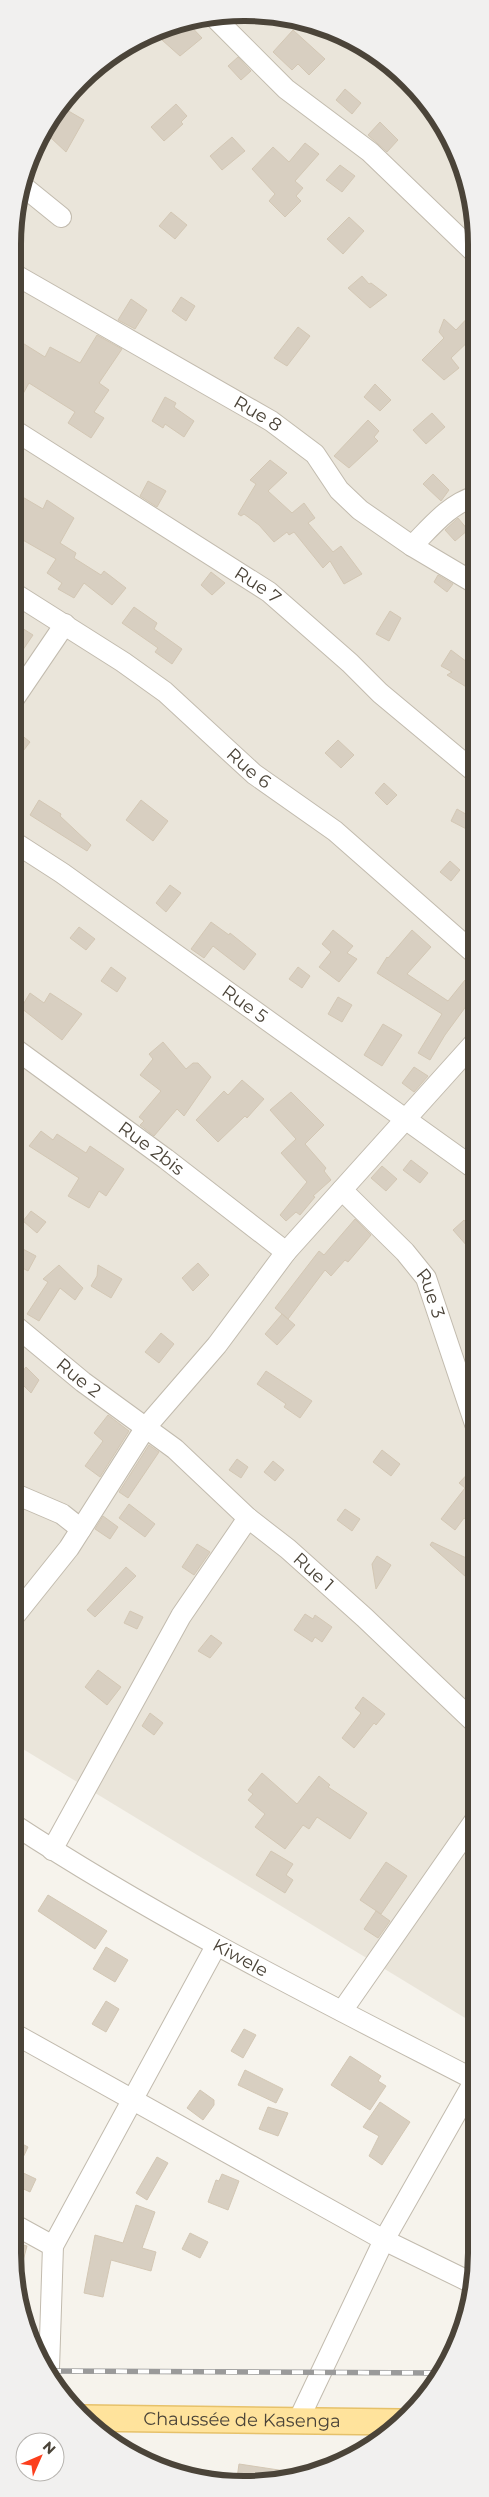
<svg xmlns="http://www.w3.org/2000/svg" width="489" height="2497" font-family="Montserrat,sans-serif">
  <rect width="100%" height="100%" fill="#f6f3ec"/>
  <path fill="#eae5da" d="M274 14 347 36 409 81 453 142 476 229 475 2024 13 1743 14 215 43 129 103 61 184 20Z"/>
  <path fill="#d8cfc1" stroke="#d3c7b4" d="M185 20 202 38 180 56 162 40Z
    M293 30 325 59 309 75 298 64 292 70 273 52Z
    M238 57 251 71 241 80 228 66Z
    M345 89 361 103 352 114 336 100Z
    M176 104 187 116 181 122 183 124 164 141 151 127Z
    M65 109 84 120 66 152 50 137Z
    M380 122 398 140 387 152 368 135Z
    M232 137 245 151 222 170 210 156Z
    M305 143 319 154 295 181 303 188 296 196 301 201 285 217 269 201 275 194 252 169 273 147 289 162Z
    M340 165 355 176 342 192 326 180Z
    M171 212 187 225 175 239 159 226Z
    M349 217 364 231 343 254 327 239Z
    M362 276 369 284 371 283 387 295 370 308 348 288Z
    M181 297 195 306 186 321 172 311Z
    M131 299 147 310 135 329 118 320Z
    M476 309V334L451 358 459 368 444 380 422 360 444 338 439 332 444 319 456 330Z
    M298 327 310 336 287 366 274 358Z
    M97 335 122 349 99 383 109 390 94 412 104 418 91 438 68 423 75 412 29 383 14 410V366L21 342 45 357 50 347 80 363Z
    M375 384 391 400 380 411 364 397Z
    M165 397 176 403 174 407 194 421 184 437 165 424 163 428 152 421Z
    M432 413 445 427 426 444 413 430Z
    M368 420 379 431 374 437 378 441 349 468 334 456Z
    M270 460 287 473 268 491 292 513 304 503 315 518 308 523 333 552 341 546 362 574 344 584 330 561 323 568 294 532 289 535 287 532 274 542 259 525 244 514 241 516 238 514 256 484 250 480Z
    M433 474 449 490 441 501 423 484Z
    M148 481 166 491 157 507 140 496Z
    M14 492 43 509 47 500 74 518 60 543 76 553 74 558 101 575 104 571 126 588 112 605 84 583 74 598 58 589 62 583 47 573 56 559 14 535Z
    M458 518 468 530 455 541 445 530Z
    M211 572 225 583 212 595 201 585Z
    M438 575 453 584 447 592 434 582Z
    M134 607 157 623 154 629 182 649 172 664 155 652 158 648 122 623Z
    M390 611 401 618 389 641 376 634Z
    M14 623 33 635 14 663Z
    M476 645V693L447 675 452 672 441 666 451 650 467 662Z
    M14 729 30 742 14 763Z
    M338 740 354 755 341 768 325 753Z
    M384 783 397 795 387 805 375 793Z
    M39 800 61 814 60 816 91 845 87 851 30 815Z
    M141 800 168 821 153 841 126 820Z
    M457 809 476 820V834L451 821Z
    M450 861 460 870 451 881 440 872Z
    M170 885 181 893 166 912 156 903Z
    M211 922 229 935 230 933 256 954 244 970 213 946 204 958 191 949Z
    M79 927 95 939 86 950 70 938Z
    M333 930 353 946 347 953 357 959 339 982 319 967 331 952 322 944Z
    M412 930 431 947 407 974 448 1001 465 980 475 988V994L445 1035 430 1060 418 1053 442 1014 377 973 387 957 388 958Z
    M111 967 126 978 117 992 101 981Z
    M298 967 310 976 302 988 289 979Z
    M30 993 44 1003 50 993 82 1014 62 1040 21 1008Z
    M338 997 352 1005 342 1022 328 1014Z
    M383 1024 402 1035 382 1066 364 1055Z
    M163 1042 186 1069 193 1063H198L211 1077 184 1116 177 1109 154 1136 140 1125 144 1121 139 1117 161 1091 140 1075 153 1059 149 1054Z
    M414 1067 428 1076 414 1092 402 1083Z
    M242 1080 264 1099 247 1118 245 1116 218 1142 196 1120 224 1091 228 1095Z
    M291 1092 324 1125 305 1144 326 1168 324 1171 331 1180 313 1196 315 1197 300 1215 296 1212 286 1221 280 1215 307 1182 281 1153 296 1139 270 1110Z
    M41 1131 53 1140 57 1134 86 1153 90 1146 124 1169 106 1196 99 1191 89 1208 68 1196 79 1178 29 1146Z
    M411 1160 428 1173 420 1183 403 1170Z
    M382 1166 397 1179 386 1191 371 1178Z
    M31 1211 46 1222 37 1233 23 1221Z
    M355 1219 371 1235 348 1262 345 1260 331 1276 325 1270 288 1319 275 1308 319 1251 324 1255Z
    M464 1220 475 1233V1255L453 1230Z
    M21 1248 36 1256 28 1271 13 1263Z
    M198 1263 209 1275 193 1291 182 1278Z
    M59 1265 83 1288 75 1300 60 1288 39 1321 27 1314 48 1282 43 1279Z
    M98 1265 122 1279 111 1298 91 1286 97 1276Z
    M282 1314 295 1325 277 1345 265 1334Z
    M161 1333 174 1344 159 1363 145 1352Z
    M26 1367 39 1380 31 1393 17 1379Z
    M266 1371 312 1401 300 1418 284 1407 286 1404 257 1384Z
    M108 1415 129 1431 100 1477 85 1466 103 1441 94 1433Z
    M149 1445 159 1452 128 1498 119 1492Z
    M382 1450 400 1464 391 1476 373 1462Z
    M237 1459 248 1467 241 1478 229 1470Z
    M273 1461 284 1470 275 1481 264 1472Z
    M475 1466V1528L464 1518 455 1530 441 1519 465 1488 459 1483Z
    M129 1504 155 1524 145 1537 119 1518Z
    M345 1509 360 1519 352 1531 337 1520Z
    M103 1516 118 1527 110 1539 95 1529Z
    M432 1542 475 1562V1585L430 1545Z
    M197 1544 210 1552 194 1575 182 1567Z
    M377 1556 391 1565 376 1589 372 1564Z
    M126 1567 136 1576 95 1617 87 1610Z
    M130 1611 143 1617 137 1629 124 1623Z
    M305 1614 313 1619 315 1615 332 1627 322 1642 315 1637 312 1642 294 1630Z
    M211 1635 222 1643 210 1658 198 1651Z
    M98 1670 121 1687 107 1705 85 1687Z
    M363 1697 385 1714 376 1725 374 1723 354 1748 342 1738 361 1713 355 1708Z
    M150 1713 163 1723 154 1735 142 1726Z
    M262 1773 297 1804 319 1776 330 1785 328 1787 367 1813 350 1839 317 1817 309 1829 303 1825 285 1849 255 1827 265 1814 248 1800 253 1794 248 1790Z
    M271 1851 293 1864 286 1875 293 1880 285 1893 256 1875Z
    M386 1862 407 1876 381 1914 360 1900Z
    M48 1895 107 1931 95 1949 38 1911Z
    M376 1911 390 1921 378 1938 364 1929Z
    M106 1947 128 1960 115 1982 93 1969Z
    M106 2001 119 2009 106 2032 92 2024Z
    M244 2029 256 2035 243 2058 231 2051Z
    M350 2056 381 2076 378 2081 386 2086 370 2110 331 2085Z
    M245 2070 283 2089 276 2103 238 2085Z
    M200 2090 214 2100V2105L203 2120 187 2108Z
    M380 2102 410 2122 382 2165 369 2156 379 2136 363 2127Z
    M268 2107 288 2113 278 2136 259 2129Z
    M13 2139 28 2147 17 2170 36 2179 30 2192 13 2184Z
    M157 2157 168 2163 147 2200 136 2193Z
    M222 2174 239 2181 228 2210 208 2202 216 2180 219 2181Z
    M136 2205 155 2212 142 2248 156 2252 151 2271 111 2260 103 2297 84 2293 95 2235 123 2243Z
    M190 2233 208 2242 200 2258 182 2249Z
    M13 2242 27 2246 18 2279 12 2252Z
    M239 2464 292 2472V2476L257 2480 237 2478Z"/>
  <g fill="none" stroke-linecap="round" stroke-linejoin="round">
    <defs>
      <g id="minor">
        <path d="M215 18 286 89 370 152 476 254"/>
        <path d="M24 187 61 217"/>
        <path id="s1" d="M14 274 271 421 315 454 339 490 360 510 412 546 476 584"/>
        <path id="s2" d="M14 430 269 592 350 663 380 693 476 773"/>
        <path d="M412 546C431 527 449 504 476 496"/>
        <path id="s3" d="M14 593 123 662 165 692 254 774 335 831 475 954"/>
        <path d="M14 699 65 624"/>
        <path id="s4" d="M14 842 62 873 475 1169"/>
        <path id="s5" d="M14 1048 166 1159 286 1252"/>
        <path id="s6" d="M342 1190 405 1252 426 1278 475 1424"/>
        <path id="s7" d="M13 1324 83 1382 175 1449 248 1518 288 1549 365 1618 475 1723"/>
        <path d="M13 1493 62 1514 81 1529"/>
        <path d="M13 1618 69 1548 146 1427 217 1345 286 1252 475 1042"/>
        <path id="s8" d="M13 1824C161 1921 318 1999 475 2080"/>
        <path d="M52 1850 181 1616 248 1518"/>
        <path d="M342 2011 475 1820"/>
        <path d="M13 2033 384 2240 474 2284"/>
        <path d="M13 2224 53 2246"/>
        <path d="M49 2369 53 2246 216 1946"/>
        <path d="M298 2421 384 2240 475 2080"/>
      </g>
      <g id="major">
        <path id="s9" d="M83 2418 401 2422"/>
      </g>
    </defs>
    <use href="#minor" stroke="#c2bbae" stroke-width="22"/>
    <use href="#major" stroke="#e6c16a" stroke-width="28"/>
    <use href="#minor" stroke="#fff" stroke-width="20"/>
    <use href="#major" stroke="#ffe39c" stroke-width="25"/>
    <defs>
      <path id="rail" d="M50 2371 439 2373"/>
    </defs>
    <use href="#rail" stroke="#9a9a9a" stroke-width="5.5"/>
    <use href="#rail" stroke="#fff" stroke-width="4" stroke-dasharray="11" stroke-linecap="butt"/>
  </g>
  <g text-anchor="middle" dominant-baseline="central" stroke-width="4" stroke-linejoin="round" paint-order="stroke">
    <g font-size="18" fill="#4b4439" stroke="#fff">
      <text stroke="none"><textPath href="#s1" startOffset="281">Rue 8</textPath></text>
      <text stroke="none"><textPath href="#s2" startOffset="289">Rue 7</textPath></text>
      <text stroke="none"><textPath href="#s3" startOffset="294">Rue 6</textPath></text>
      <text stroke="none"><textPath href="#s4" startOffset="282">Rue 5</textPath></text>
      <text stroke="none"><textPath href="#s5" startOffset="170">Rue 2bis</textPath></text>
      <text stroke="none"><textPath href="#s6" startOffset="138">Rue 3</textPath></text>
      <text stroke="none"><textPath href="#s7" startOffset="85">Rue 2</textPath></text>
      <text stroke="none"><textPath href="#s7" startOffset="390">Rue 1</textPath></text>
      <text stroke="none"><textPath href="#s8" startOffset="264">Kiwele</textPath></text>
      <text stroke="none"><textPath href="#s9" startOffset="159">Chaussée de Kasenga</textPath></text>
    </g>
  </g>
  <path d="M0 0H489V2497H0ZM244 21H245A223 223 0 0 1 468 244V2253A223 223 0 0 1 245 2476H244A223 223 0 0 1 21 2253V244A223 223 0 0 1 244 21Z" fill="#f1f0ef" fill-rule="evenodd"/>
  <path fill="none" stroke="#4b4439" stroke-width="6" d="M244 21H245A223 223 0 0 1 468 244V2253A223 223 0 0 1 245 2476H244A223 223 0 0 1 21 2253V244A223 223 0 0 1 244 21Z"/>
  <g transform="translate(40 2457) rotate(45)"><circle r="24" fill="#ffffff" stroke="#b7b4b0"/>
  <path d="M0-4L9 19L0 12L-9 19Z" fill="#fc3f1d"/>
  <text y="-8" font-size="14" font-weight="bold" text-anchor="middle" fill="#4b4439">N</text>
  </g>
</svg>
